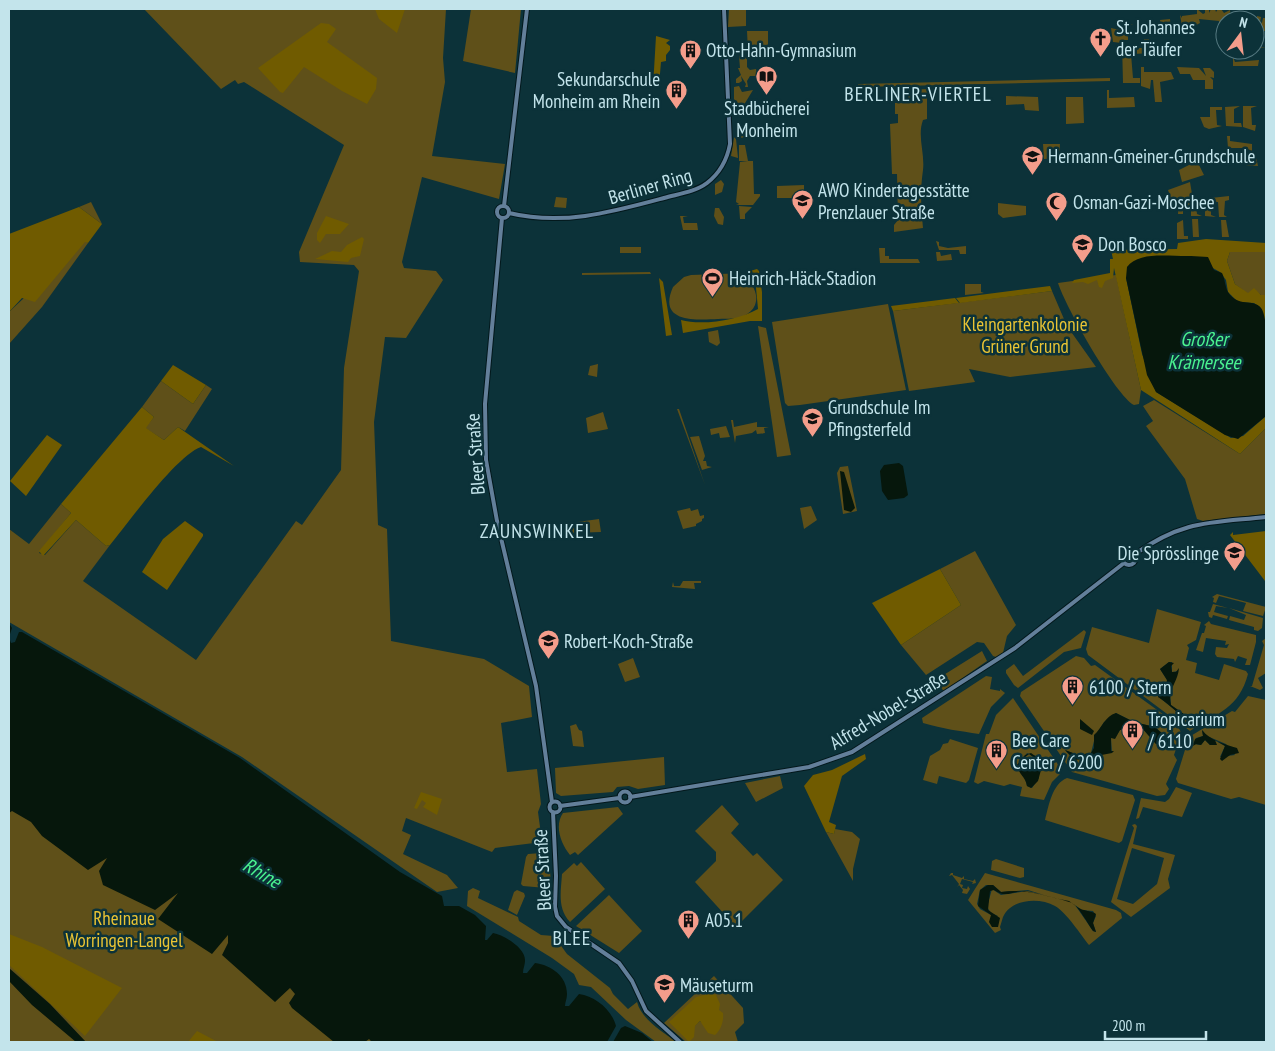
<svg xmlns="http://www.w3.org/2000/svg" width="1275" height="1051" font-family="'PT Sans Narrow',sans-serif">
  <rect width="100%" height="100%" fill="#0c3239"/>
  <path fill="#5f5019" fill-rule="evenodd" d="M144 9H446L443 58 445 82 432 156 505 164 499 199 422 177 402 262 404 268 436 271 443 280 406 338 385 337 374 422 378 525 387 529 391 641 484 659 529 686 532 717 501 723 507 772 537 769 541 804 538 812 542 842 495 848 492 852 406 818 402 831 411 835 403 854 447 875 458 888 437 892 242 757 9 622V529L29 544 61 504 71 513 39 553 45 555 76 520 106 546 110 545 83 581 196 660 296 521 302 525 341 470 344 368 359 271 354 265 300 262 299 252 344 145 244 82 238 84 235 80 221 89Z
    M471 9H521L515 73 463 61Z
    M729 9H746V26L728 27Z
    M1197 9 1203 14 1205 13V10H1209V13L1211 9H1215L1216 12 1218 9H1221L1224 13 1230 10 1231 20H1225V26H1219V21L1199 19 1200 23 1183 32 1180 15 1182 18V16L1197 14Z
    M1257 16 1261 17 1260 22 1262 23 1263 18H1266V31H1264V35H1260V38H1263V44L1257 43V47L1266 48H1255Z
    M1170 19 1171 30 1174 32 1165 34 1162 30 1160 20Z
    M1133 24 1128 26V40H1122L1124 48H1143L1144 39H1149L1153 52 1157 53 1131 54 1133 78H1140V83H1123L1122 43 1113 42 1111 28 1120 30 1123 25Z
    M747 31H768V51H753L754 56 749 58 748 53 751 52H748Z
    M747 53V67L750 70 756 69 757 76H750L747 81 748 87H745L746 84 741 76 742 81 739 83H736V79L741 75 738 68H740L739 56Z
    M1233 57 1235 62 1259 60 1258 66H1233Z
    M1141 67H1144V72H1171L1174 79 1160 82 1162 102H1155L1153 80H1151L1150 89 1141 86Z
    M1177 67 1199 68 1206 76 1203 68H1210L1214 72V78L1210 77 1213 80V89H1205V80H1193L1190 74H1180Z
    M1110 78V81L858 87V84Z
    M686 86 683 96 672 95V91H669L668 87Z
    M739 86 742 92 753 90 742 108 734 99V87Z
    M927 89V119L923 120C917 136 925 153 923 170 920 191 921 206 923 228L894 232V225L898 220 897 174H892L890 124 898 123V114H895V103H908V90Z
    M1107 90H1109V98L1134 97 1135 107 1107 108Z
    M1006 96 1038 97 1039 111 1025 110 1024 104 1006 105Z
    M1066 97H1083L1084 123 1066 124Z
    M1240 106 1234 109V123H1241L1242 127 1226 126 1225 107Z
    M1243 106H1257L1251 108 1252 125H1256L1255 131 1243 127Z
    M1210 107H1222V110H1216L1217 125 1222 126 1209 129 1204 127 1200 117H1210Z
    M737 136H745V137L736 139 738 158 731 156 734 138Z
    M1227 136H1230V141L1252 144V151L1246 148H1228Z
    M1043 144H1060L1059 158 1044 159Z
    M739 145H745L748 161H753L754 194H760V196L753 205H736L739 204 736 202 740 162 748 161H739Z
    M1232 152 1234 157C1243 157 1247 160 1255 160L1256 157 1258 166 1232 164Z
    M1197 161 1204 175 1182 182 1179 170Z
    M721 180 724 184 722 192 715 195V184Z
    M1190 182 1193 200 1229 196V200L1225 201 1224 215 1227 217H1219L1218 202H1211V215L1216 217 1205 216V204H1196L1197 214 1202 216H1191V206H1183V214H1178L1179 202H1172L1168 190Z
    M804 185V198H777V186Z
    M556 197 567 198 566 208 554 207Z
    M91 202 102 224 79 207Z
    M998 203 1026 206V215L1003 218 998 214Z
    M739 206 752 207 745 214V219H740Z
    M715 208H719L724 217 723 225 718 224 714 216Z
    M680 216H688L683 217 684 223H697L698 230H683Z
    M1192 219H1198L1199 237H1193Z
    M1183 220 1184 236H1188V239H1177V223Z
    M1221 220H1226L1229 237H1222Z
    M85 241 88 243 42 307 9 344V312Z
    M936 241 939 242V246L948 248 966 246V254H960L959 250H939Z
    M620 247H641V253H620Z
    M885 248V256H889V259H918L920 263H880L879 248Z
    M1242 251 1266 252V295H1261L1257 292 1248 294 1235 284 1227 261 1230 252Z
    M936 252H940L941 256 951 254 952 260 937 261Z
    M650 272 651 274 582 275V273Z
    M748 273C749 285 760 291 755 305 753 310 749 313 744 316 737 320 726 318 718 319 696 320 657 323 673 287L684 277 691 275Z
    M1116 275 1141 390 1139 404 1134 405C1116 396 1065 306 1058 283Z
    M965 284H981V292L984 293 965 295Z
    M1052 291 1067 326 1096 367 1010 377 969 369 975 382 909 391 893 311Z
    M888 304 906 390 800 405 788 406 785 403 772 322Z
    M758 326 766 328 791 455 777 457Z
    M718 330 720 343 717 346 709 342 708 332Z
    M598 364 597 377 588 375 590 366Z
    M161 381 193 404 206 385 212 389 185 431 178 427 164 440 145 428 154 417 142 407Z
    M1154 400 1240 454 1266 428V514L1203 521 1197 519 1185 479 1146 426 1153 421 1143 406Z
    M677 409H679L705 485Z
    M603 412 608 429 588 433 586 418Z
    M731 420H733L734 427 757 422V427H769L764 428 765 433 757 434 756 430 752 433 736 436 735 443Z
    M726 426 730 437 720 438 719 433 711 435 710 429Z
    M699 436 705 456 703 461H706L707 466 712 467 702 470 690 437Z
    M848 466 857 511 843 514 837 473 840 467Z
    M811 506 817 520 804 529 800 508Z
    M690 508 691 511 698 509 700 516 704 515V518L702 519V521L696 524V526L683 529 677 511Z
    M599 519 601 532 572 533 570 523Z
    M975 551 1016 625 1007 636 1003 653 996 657 993 656 984 643 977 642 926 675 901 645 961 605 940 569Z
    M683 581H701V583H694L695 589 672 587 673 582 674 586H680Z
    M1217 594 1266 607 1263 616 1243 611 1246 603 1219 596 1216 603 1213 602 1214 598 1212 597Z
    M1213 604 1228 608 1216 606 1214 612 1228 616 1227 619 1213 615 1212 618 1209 617 1208 612H1210Z
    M1229 608 1263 618 1262 628 1258 631 1254 630V627L1229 620 1230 616 1244 620 1246 615Z
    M1157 609 1201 622 1196 640 1187 645 1189 648 1186 660 1197 663 1195 673 1219 680 1224 664 1246 671 1248 674C1239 708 1218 713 1190 731L1088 655 1086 649 1092 627 1149 643ZM1169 662H1172V672L1178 671 1170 692 1171 705 1184 714 1187 720 1160 698 1161 694 1165 696 1167 680 1160 669Z
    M1209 621 1211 624 1256 635V642L1250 665H1245L1247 659 1238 656 1235 662 1234 659 1217 657 1215 654 1216 647 1227 648 1229 644 1225 645 1226 641 1206 638 1203 652 1196 650 1202 633H1204L1206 626 1204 625Z
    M1084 630 1086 632 1081 648 1064 652 1018 688 1014 685 1006 673V670L1014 664 1023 676Z
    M1266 638V673L1258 678 1263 688 1260 690 1250 686H1252L1264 645 1262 641Z
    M982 651 987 661 944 691 934 681Z
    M1076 656 1084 658 1091 666 1095 665 1171 720C1189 736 1179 738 1174 755L1177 760 1166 784 1169 789 1165 795 1157 796 1072 772 1020 696 1021 692ZM1116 713 1134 722 1155 727 1175 744 1173 747 1156 744 1142 728 1132 724 1130 730H1120L1115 738H1111L1112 752 1080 759 1072 758 1065 750 1078 755 1091 753 1095 737 1104 722Z
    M633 658 640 677 625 682 618 664Z
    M986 676 992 677 990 689 1000 691V689L1005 693 991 707 979 734C960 731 943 729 923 723L922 718Z
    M1248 696 1266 700V805L1239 797 1231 799 1178 783 1176 779 1189 737 1232 711 1235 712ZM1202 730 1207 736 1226 744 1235 755 1220 757 1225 746 1214 740V743L1210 745 1205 740 1201 745 1193 744 1196 738 1203 736Z
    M1013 698 1061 769 1060 774 1052 782 1044 800 1020 796 1022 787 1010 784 1004 786 984 781 978 784 974 782 986 734H989L996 715ZM1027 753 1036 756 1042 761H1047L1042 763 1029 754 1025 757 1039 778 1032 788 1027 786 1025 778 1022 775 1023 759Z
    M576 724 579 730 582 731 584 747 573 746 570 726Z
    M9 736 491 1042H9Z
    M950 739 978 748 969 780 966 783 939 776 937 784 923 780 930 756 940 750 943 744 948 743Z
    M664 757 665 785 638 789 629 786 617 787 613 792 561 796 556 793 555 768Z
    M780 776 783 788 756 802 745 783Z
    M1067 778 1133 795 1135 800 1122 841 1119 843 1045 820C1049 805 1052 784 1067 778Z
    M1176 787 1192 793 1182 817 1143 807 1139 818 1136 819 1141 798 1165 802 1169 799Z
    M722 805 739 824 731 833 753 856 757 853 783 880 736 927 695 882 716 861V852L695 831Z
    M618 807 623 814 578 855 575 852 570 855C561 844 554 826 563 813Z
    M1135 824 1137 826 1133 844 1175 855 1168 879 1170 888 1131 917 1111 902 1134 828 1132 825ZM1132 848 1164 858 1157 884 1133 904 1117 899Z
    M835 829 852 832 860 839 853 869V881L826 832 834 834Z
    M542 853 549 856 551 885 546 888 523 886 521 884 526 857 528 854Z
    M996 859 1024 868V877L1020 878 991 870 992 861Z
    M581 862 605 889 570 922C557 908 561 891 562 874L574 863 577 866Z
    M951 873H953V875L962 878 964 876V879L973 881 975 879 976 883 972 884 973 882 962 879 960 884 963 885 962 888 967 889 968 886 970 889 967 894 962 893 963 890 959 885 957 887 959 884 952 875 949 876Z
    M985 873 1116 910 1121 913 1122 918 1089 945C1081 935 1066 912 1055 906 1039 897 1011 899 1003 917 1002 920 1001 924 1000 927L1001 930 995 933 968 900ZM986 885H993L1001 892 1028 890 1044 895 1027 891 1001 895 992 889 987 907 991 913 998 916 991 920V915L980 909 977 904 980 890ZM1075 905 1082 910 1093 911 1096 916 1093 923 1096 932 1093 931Z
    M473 888 480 891 478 898 518 917 519 921 541 935 554 936 567 954 610 988 613 994 628 1009 637 1002C642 1020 662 1031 676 1042H656L626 1020 591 987 579 985 574 974 552 958 467 906 468 891Z
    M517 890 524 893 525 896 517 915 508 910 514 892Z
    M609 895 642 931 619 953 576 926Z
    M714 976 743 1008 744 1023 735 1032 738 1042H686L664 1023ZM717 1002 719 1011 705 1026 700 1021 695 1026Z"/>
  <path fill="#705b00" d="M375 9H405L397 33 379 19Z
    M321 23 329 24 336 29 327 42 377 78 376 89 367 104 342 91 304 67 283 93 280 92 258 68Z
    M656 36 670 40 666 43 670 46V50L666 55V61L661 62 659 85 653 87Z
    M79 207 102 224 88 243 85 242 35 302 22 298 9 312V234Z
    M326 216 349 224 340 234H326L320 243 317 240V233Z
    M362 237 364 239 360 256 351 258 348 262 315 259 332 251 341 252 347 245Z
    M1206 239 1266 243V252H1230L1227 261 1235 284 1248 293 1254 288 1261 295H1266V327L1260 307 1254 303 1238 302 1228 292 1226 280 1220 272 1191 256 1146 257 1126 278 1142 354 1156 392 1231 438 1243 436 1266 416V428L1240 454 1141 390 1114 268 1113 278 1105 281 1102 288 1099 287 1097 280 1088 284 1083 282 1072 283 1074 280 1110 273V259H1113L1111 250 1177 249 1178 243Z
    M757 269 759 271 762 292V321H750L683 333 681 320C702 326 739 320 758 309L755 277 750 276V271Z
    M659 278 663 282 672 335 666 336Z
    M1050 286 1052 291 960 303 956 298Z
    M955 298 959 303 893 311 891 306Z
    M173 365 206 385 193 404 161 381Z
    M142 407 154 417 146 428 164 440 178 427 234 466 201 447C177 455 128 523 110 545L106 546 76 520 43 556 39 551 71 513 61 504Z
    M47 435 62 445 26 496 10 481Z
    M185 521 203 534V536L167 590 142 572 163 539Z
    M1266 531V580L1265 581 1230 535 1233 532V535Z
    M940 569 961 605 901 645 872 603Z
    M865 754 866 759 842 776 829 822 836 825 834 834 826 832 804 786 813 775 832 770Z
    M421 792 442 799 437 815 423 807 426 803 422 800 417 809 414 808Z
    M9 934 42 947 122 988 85 1036 9 965Z
    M708 994 716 995 720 1004 719 1010 723 1013C724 1021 721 1030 715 1035L708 1033 700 1021 695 1026 694 1037 689 1042 669 1022 696 997Z
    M197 1031 218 1042H188Z"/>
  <path fill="#06170c" d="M1191 256 1208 257 1214 270 1222 273C1225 279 1225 287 1228 292 1238 308 1253 298 1261 308 1271 320 1266 397 1266 416L1238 439 1225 435 1156 392 1147 375 1126 278 1127 267C1139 250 1173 257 1191 256Z
    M899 463 903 466 908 495 904 498 888 500 882 491 880 471 884 465Z
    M840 471 844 472 855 508 851 512 844 510Z
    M9 623 12 628 9 637 11 643 15 642 19 632H22L240 758 400 872 442 896 444 906H459L475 915 486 926 485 940H487L493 933C504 935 526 948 525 961 525 965 523 968 523 973H527L535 963C551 965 567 976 567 994 567 999 565 1002 565 1006H569L579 994C595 996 612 1010 616 1026L607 1042H372L369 1039 365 1042H334L292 1008 289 1003 295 994 290 988 275 1002 222 955 228 943V935L212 954 158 919 178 893 155 910 103 885 99 871 107 858 88 870 42 836 31 822 12 811 9 813Z
    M1169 662 1174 663 1171 666 1172 672H1176L1179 668C1178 682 1167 690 1171 705L1196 723C1181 718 1171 705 1158 697V692L1165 696 1167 680 1160 669Z
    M1116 713 1134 722 1155 727 1175 746 1156 744 1142 728 1132 724 1130 730H1120L1115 739 1111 738V751H1114L1112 753 1075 760 1065 750 1078 755 1091 753 1094 748V735C1102 728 1105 716 1116 713Z
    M1080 719 1094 731 1092 735 1080 729Z
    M1202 730C1209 740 1226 745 1237 748L1239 753 1230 755 1222 761 1220 759 1225 746 1215 740 1217 745H1210L1205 740 1201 745 1196 744 1193 746 1195 739 1203 736Z
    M1031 753 1042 761H1047L1042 763 1029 754 1025 757 1038 764 1041 770 1038 781 1031 788 1027 786C1026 777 1018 774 1017 765L1025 755Z
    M988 885H993L1001 892C1026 888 1044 896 1069 901 1074 904 1078 909 1084 910 1089 912 1092 911 1096 914L1093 923 1096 932 1093 931C1088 924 1079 907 1072 903 1069 901 1027 891 1023 891 1010 892 1006 898 994 890L990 891 988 910 1000 918 998 927H992L989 922 991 915 978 906 980 890Z
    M9 968 50 1004 86 1042H76L32 1005 9 981Z
    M625 1026 642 1033 653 1042H613L621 1028Z"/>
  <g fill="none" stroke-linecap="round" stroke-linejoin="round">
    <defs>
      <path id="secondary" d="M497 212a6 6 0 1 1 12 0a6 6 0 1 1-12 0Z
        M504 206 527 9
        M509 213C563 226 612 212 664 198 678 194 695 192 707 183 720 173 727 160 730 144L724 9
        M502 218 485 404 486 460 497 521 536 686 552 802
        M1122 558a7 7 0 1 1 14 0a7 7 0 1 1-14 0Z
        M1135 554C1183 520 1210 523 1266 517
        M619.5 797a5.5 5.5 0 1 1 11 0a5.5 5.5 0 1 1-11 0Z
        M630 797 809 767 852 752 1015 648 1124 563
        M549.5 807a5.5 5.5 0 1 1 11 0a5.5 5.5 0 1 1-11 0Z
        M560 806 619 798
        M553 812 556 876 555 907 557 916 566 927 619 963 632 981 646 1011 680 1042"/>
    </defs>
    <use href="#secondary" stroke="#03181c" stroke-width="6"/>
    <use href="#secondary" stroke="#637f9a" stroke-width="4"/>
  </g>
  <defs>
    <symbol id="church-pin" viewBox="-11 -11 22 30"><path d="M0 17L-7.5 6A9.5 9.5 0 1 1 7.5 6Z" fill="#f49d8b" stroke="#0c3239"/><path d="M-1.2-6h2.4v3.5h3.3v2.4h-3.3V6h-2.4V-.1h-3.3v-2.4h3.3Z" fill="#111"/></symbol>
    <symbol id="building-pin" viewBox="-11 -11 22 30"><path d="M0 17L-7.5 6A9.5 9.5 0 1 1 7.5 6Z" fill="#f49d8b" stroke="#0c3239"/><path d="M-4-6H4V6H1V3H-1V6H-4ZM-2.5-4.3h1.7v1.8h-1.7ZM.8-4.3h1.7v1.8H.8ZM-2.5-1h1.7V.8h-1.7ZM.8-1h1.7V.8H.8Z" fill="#111"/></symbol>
    <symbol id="library-pin" viewBox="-11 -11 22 30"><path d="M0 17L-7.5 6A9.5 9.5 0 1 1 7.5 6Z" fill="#f49d8b" stroke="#0c3239"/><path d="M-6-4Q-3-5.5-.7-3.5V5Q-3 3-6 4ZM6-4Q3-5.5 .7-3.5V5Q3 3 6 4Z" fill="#111"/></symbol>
    <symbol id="school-pin" viewBox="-11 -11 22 30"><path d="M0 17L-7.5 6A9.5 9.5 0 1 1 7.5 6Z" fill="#f49d8b" stroke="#0c3239"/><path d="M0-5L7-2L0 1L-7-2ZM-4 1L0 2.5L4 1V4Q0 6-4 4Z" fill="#111"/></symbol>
    <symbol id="mosque-pin" viewBox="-11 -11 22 30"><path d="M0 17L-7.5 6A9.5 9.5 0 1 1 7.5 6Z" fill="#f49d8b" stroke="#0c3239"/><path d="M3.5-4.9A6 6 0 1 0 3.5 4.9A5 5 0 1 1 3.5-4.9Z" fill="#111"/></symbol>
    <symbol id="stadium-pin" viewBox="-11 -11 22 30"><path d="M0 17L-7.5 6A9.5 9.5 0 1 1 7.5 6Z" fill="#f49d8b" stroke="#0c3239"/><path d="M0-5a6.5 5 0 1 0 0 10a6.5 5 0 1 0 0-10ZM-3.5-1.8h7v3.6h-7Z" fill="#111"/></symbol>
  </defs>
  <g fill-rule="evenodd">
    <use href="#church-pin" x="1088" y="26" width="25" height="34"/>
    <use href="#building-pin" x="678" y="38" width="25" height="34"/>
    <use href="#library-pin" x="754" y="64" width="25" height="34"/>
    <use href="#building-pin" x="664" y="78" width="25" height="34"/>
    <use href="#school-pin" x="1020" y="144" width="25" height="34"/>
    <use href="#school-pin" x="790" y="188" width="25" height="34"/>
    <use href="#mosque-pin" x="1044" y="190" width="25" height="34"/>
    <use href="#school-pin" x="1070" y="232" width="25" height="34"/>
    <use href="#stadium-pin" x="700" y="266" width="25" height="34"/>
    <use href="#school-pin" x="800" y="406" width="25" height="34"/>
    <use href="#school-pin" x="1222" y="540" width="25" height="34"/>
    <use href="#school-pin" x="536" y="628" width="25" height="34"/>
    <use href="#building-pin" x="1060" y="674" width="25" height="34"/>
    <use href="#building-pin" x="1120" y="718" width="25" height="34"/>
    <use href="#building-pin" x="984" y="738" width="25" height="34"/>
    <use href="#building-pin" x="676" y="908" width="25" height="34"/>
    <use href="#school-pin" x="652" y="972" width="25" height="34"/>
  </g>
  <g text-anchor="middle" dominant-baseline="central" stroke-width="5" stroke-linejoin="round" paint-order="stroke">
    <g font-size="19" fill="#c3e4eb" stroke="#0c3239" text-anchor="start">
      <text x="1116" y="27">St. Johannes<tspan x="1116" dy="22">der Täufer</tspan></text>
      <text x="706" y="50">Otto-Hahn-Gymnasium</text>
      <text x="660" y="79" text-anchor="end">Sekundarschule<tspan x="660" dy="22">Monheim am Rhein</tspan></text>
      <text x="767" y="108" text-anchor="middle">Stadbücherei<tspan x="767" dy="22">Monheim</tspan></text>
      <text x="1048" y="156">Hermann-Gmeiner-Grundschule</text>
      <text x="818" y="190">AWO Kindertagesstätte<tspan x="818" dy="22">Prenzlauer Straße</tspan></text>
      <text x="1073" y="202">Osman-Gazi-Moschee</text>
      <text x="1098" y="244">Don Bosco</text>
      <text x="729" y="278">Heinrich-Häck-Stadion</text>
      <text x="828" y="407">Grundschule Im<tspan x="828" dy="22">Pfingsterfeld</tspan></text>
      <text x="1219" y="553" text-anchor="end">Die Sprösslinge</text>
      <text x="564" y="641">Robert-Koch-Straße</text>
      <text x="1089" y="687">6100 / Stern</text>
      <text x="1148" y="719">Tropicarium<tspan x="1148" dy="22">/ 6110</tspan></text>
      <text x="1012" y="740">Bee Care<tspan x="1012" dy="22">Center / 6200</tspan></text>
      <text x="705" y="920">A05.1</text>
      <text x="680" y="985">Mäuseturm</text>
    </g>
    <g font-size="19" fill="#c3e4eb" stroke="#0c3239">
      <text transform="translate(650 186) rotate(-16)">Berliner Ring</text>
      <text transform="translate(475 454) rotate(-94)">Bleer Straße</text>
      <text transform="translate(888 710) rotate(-31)">Alfred-Nobel-Straße</text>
      <text transform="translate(542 870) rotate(-93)">Bleer Straße</text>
    </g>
    <g font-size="19" fill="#eac434" stroke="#0c3239">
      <text x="1025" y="324">Kleingartenkolonie<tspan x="1025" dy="22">Grüner Grund</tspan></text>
      <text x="124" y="918">Rheinaue<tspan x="124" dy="22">Worringen-Langel</tspan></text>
    </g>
    <g font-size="20" letter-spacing="1" fill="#c3e4eb" stroke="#0c3239">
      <text x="918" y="94">BERLINER-VIERTEL</text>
      <text x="537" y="531">ZAUNSWINKEL</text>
      <text x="572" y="938">BLEE</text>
    </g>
    <g font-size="20" font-style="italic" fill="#4af390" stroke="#0c3239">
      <text x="1204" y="339">Großer<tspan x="1204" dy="23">Krämersee</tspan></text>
      <text transform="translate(262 873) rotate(30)">Rhine</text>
    </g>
  </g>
  <rect width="1275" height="1051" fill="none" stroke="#c3e4eb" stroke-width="20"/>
  <g transform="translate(1240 35) rotate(15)"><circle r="24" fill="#0c3239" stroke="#557980"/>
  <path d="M0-4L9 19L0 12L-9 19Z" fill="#f49d8b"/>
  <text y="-8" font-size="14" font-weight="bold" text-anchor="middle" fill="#c3e4eb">N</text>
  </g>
  <path d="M1105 1031v8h101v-8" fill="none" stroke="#c3e4eb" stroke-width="2.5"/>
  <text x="1112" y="1031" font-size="15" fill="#c3e4eb" stroke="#0c3239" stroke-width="4" paint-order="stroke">200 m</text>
</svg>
